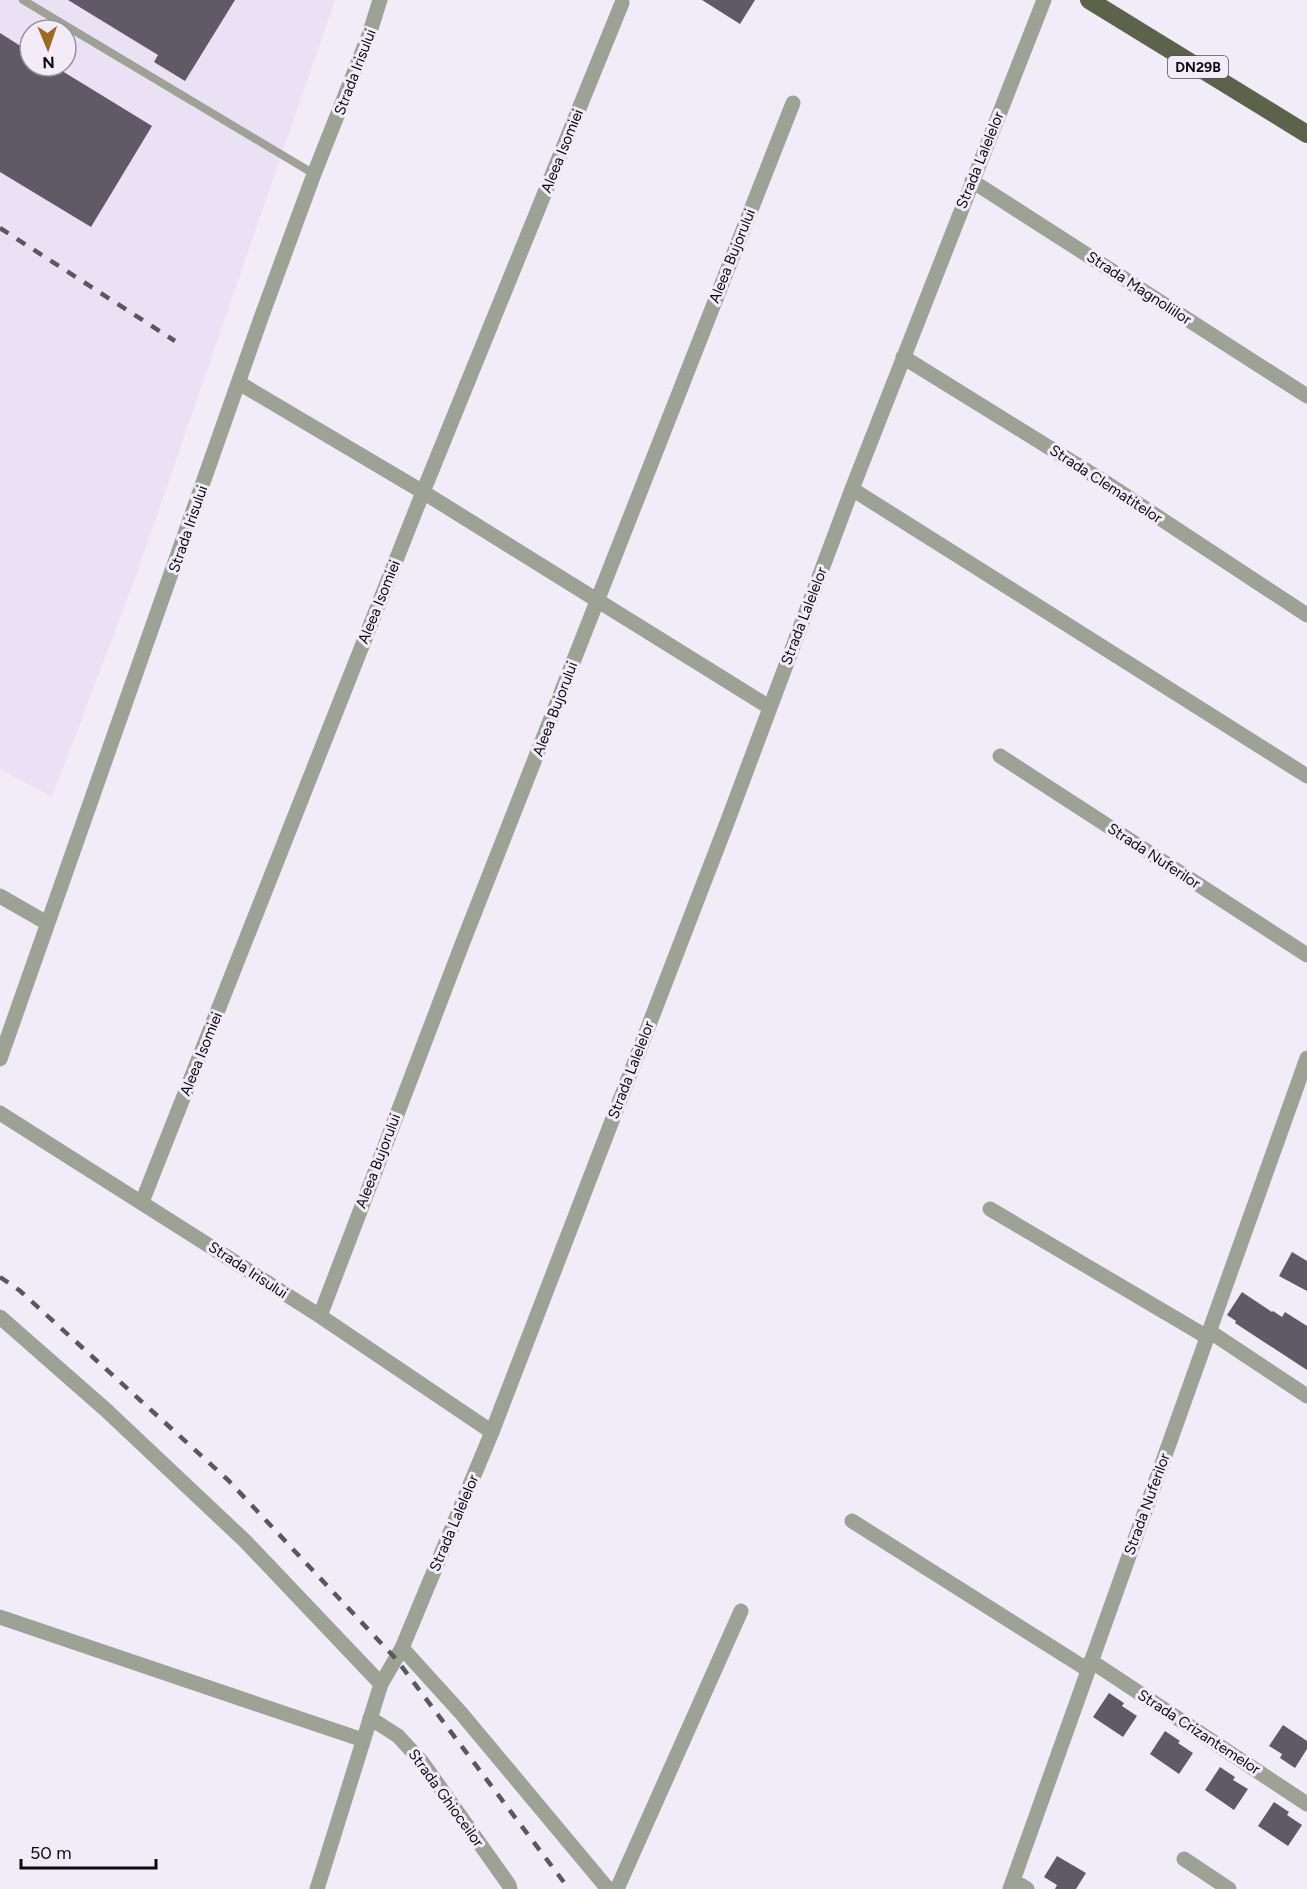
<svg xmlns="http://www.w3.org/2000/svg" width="1307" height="1889" font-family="Figtree,sans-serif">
  <rect width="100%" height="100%" fill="#f2ecf9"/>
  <path fill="#eae1f5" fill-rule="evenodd" d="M0 0H335L137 573 52 797 0 769ZM30 30H66V66H30Z"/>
  <path fill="#5f5a65" d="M68 0H235L185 81 154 62 158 55Z
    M702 0H755L740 24Z
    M0 33 30 52V66H54L152 126 91 227 0 172Z
    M1292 1252 1307 1261V1291L1279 1276Z
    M1242 1292 1272 1312 1273 1311 1282 1317 1285 1312 1307 1326V1370L1235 1323 1236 1321 1227 1315Z
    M1109 1693 1124 1703 1122 1706 1137 1716 1123 1737 1093 1717Z
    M1283 1725 1307 1741V1749L1295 1768 1280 1758 1282 1754 1269 1746Z
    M1165 1731 1180 1741 1178 1743 1193 1753 1179 1774 1150 1754Z
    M1220 1767 1235 1777 1233 1780 1248 1789 1234 1810 1205 1790Z
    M1274 1802 1289 1812 1287 1815 1302 1825 1288 1846 1258 1826Z
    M1057 1856 1086 1873 1076 1889H1055L1057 1885 1044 1877Z"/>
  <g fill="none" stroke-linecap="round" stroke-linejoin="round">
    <path stroke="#9ea295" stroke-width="8" d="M23 0 314 174"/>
    <path stroke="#9ea295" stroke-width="15" d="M972 181 1307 396
      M903 357 1108 484 1307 615
      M239 383 423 492 769 707
      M852 489 1307 776
      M1000 756 1307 955
      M0 896 47 923
      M0 1059 261 318 314 174 369 35 380 0
      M0 1113 320 1316 492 1432
      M142 1202 423 492 622 3
      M990 1209 1207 1337
      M320 1316 461 947 793 103
      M0 1317 106 1410 245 1541 381 1684
      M1209 1331 1307 1396
      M852 1521 1088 1670
      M0 1617 363 1740
      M402 1648 461 1713 608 1889
      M1091 1661 1307 1804
      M370 1718 398 1736 422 1762 509 1885 510 1889
      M1184 1859 1229 1889
      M1013 1880 1027 1889
      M317 1889 381 1684 402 1648 492 1432 728 820 852 489 1044 0
      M617 1889 741 1611
      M1010 1889 1307 1058"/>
    <path stroke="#5d634b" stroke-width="18" d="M1089 0 1307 134"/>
    <path stroke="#5a575e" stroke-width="4.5" stroke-dasharray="10 10" stroke-linecap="butt" d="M0 228 175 341
      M0 1277 19 1290 228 1480 396 1659 569 1889"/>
  </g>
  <g text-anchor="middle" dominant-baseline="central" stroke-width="6" stroke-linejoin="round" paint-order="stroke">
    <rect fill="#f2ecf9" stroke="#514e55" stroke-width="1.5" x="1168" y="56" width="60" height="22" rx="4.5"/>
    <g font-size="14" font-weight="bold" fill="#0c0a0f">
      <text x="1198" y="67">DN29B</text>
    </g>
    <g font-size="15" fill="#0c0a0f" stroke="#f2ecf9">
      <text transform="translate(355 72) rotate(-69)">Strada Irisului</text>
      <text transform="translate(562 151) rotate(-68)">Aleea Isomiei</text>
      <text transform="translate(980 160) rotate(-68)">Strada Lalelelor</text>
      <text transform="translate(732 256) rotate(-68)">Aleea Bujorului</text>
      <text transform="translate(1139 288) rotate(33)">Strada Magnoliilor</text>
      <text transform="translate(1106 484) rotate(33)">Strada Clematitelor</text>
      <text transform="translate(188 529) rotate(-71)">Strada Irisului</text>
      <text transform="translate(379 602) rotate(-68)">Aleea Isomiei</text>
      <text transform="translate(804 616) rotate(-69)">Strada Lalelelor</text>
      <text transform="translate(555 709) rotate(-69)">Aleea Bujorului</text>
      <text transform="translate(1154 856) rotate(33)">Strada Nuferilor</text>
      <text transform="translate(201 1054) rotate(-68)">Aleea Isomiei</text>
      <text transform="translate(631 1070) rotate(-69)">Strada Lalelelor</text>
      <text transform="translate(378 1161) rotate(-69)">Aleea Bujorului</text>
      <text transform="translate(248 1270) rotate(33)">Strada Irisului</text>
      <text transform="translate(1147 1504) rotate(-70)">Strada Nuferilor</text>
      <text transform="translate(454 1523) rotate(-67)">Strada Lalelelor</text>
      <text transform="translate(1199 1732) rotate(33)">Strada Crizantemelor</text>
      <text transform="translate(446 1798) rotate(54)">Strada Ghioceilor</text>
    </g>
  </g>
  <g transform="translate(48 48) rotate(178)"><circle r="28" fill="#f2ecf9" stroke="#96929b" stroke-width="1.5"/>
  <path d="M0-4.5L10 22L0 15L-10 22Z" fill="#9d6a20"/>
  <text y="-9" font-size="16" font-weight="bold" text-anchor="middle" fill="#0c0a0f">N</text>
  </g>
  <path d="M21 1859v9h135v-9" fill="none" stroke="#0c0a0f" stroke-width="3"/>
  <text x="30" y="1859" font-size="18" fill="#0c0a0f" stroke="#f2ecf9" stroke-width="4.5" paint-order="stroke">50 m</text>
</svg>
